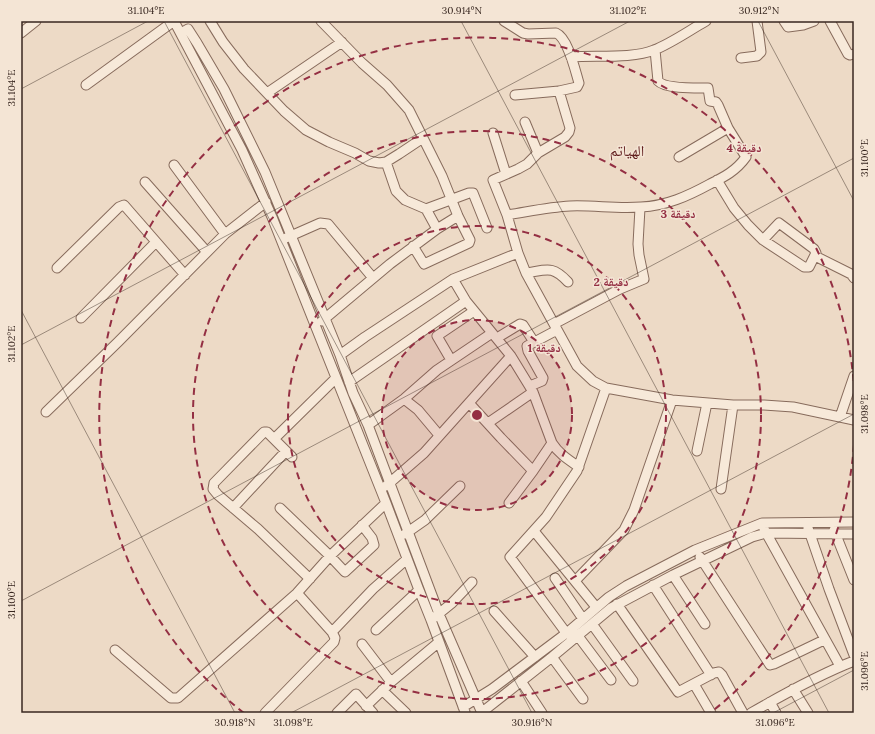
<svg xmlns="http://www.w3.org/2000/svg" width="875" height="734" font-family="Lora,'Noto Naskh Arabic',serif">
  <rect width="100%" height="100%" fill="#eddac6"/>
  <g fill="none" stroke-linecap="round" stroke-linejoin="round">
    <defs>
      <path id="minor" d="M174 21 242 150 272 217 386 503 419 590 376 630
        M210 21 223 42 244 69 284 111 306 130 329 142 355 153 369 161 379 163 386 162 399 154 423 138
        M321 21 362 63 387 85 409 110 442 176 458 216 470 240 469 243 424 264 413 246
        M504 21 523 33 528 34 556 33C568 38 575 70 579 83L577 87 559 91 515 95
        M784 21 788 27 803 25 814 21
        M830 21 848 54 850 55 854 54
        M21 33 36 21
        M181 33 188 29 197 43 224 89 265 172 340 355 353 393 368 425 439 614 482 713
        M571 57C595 55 632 59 654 50 670 44 690 30 706 21
        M741 58 757 56 761 52 757 21
        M86 85 174 21
        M559 91 570 128 569 132 565 137 538 153 527 164 518 169 493 180 507 215 518 253 526 273 577 366 593 381 606 388 672 400 733 405H764L793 407 854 420
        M267 93 342 42
        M525 122 538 153
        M493 133 506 174
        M679 157 728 128
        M386 162 396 191 405 200 426 209 437 229
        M174 165 225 234
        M717 180 734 208 748 225 763 240 804 267H809L816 253 814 249 779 223 763 240
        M145 182 207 252
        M426 209 469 193H473L487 228
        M507 215C527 212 549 207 570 206 594 205 617 209 641 207 666 206 688 196 710 184 724 177 736 171 746 157L728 128 718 105 716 102 710 101 708 88C697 88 665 89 658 81L655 50
        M286 238 320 223 328 224 373 278
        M815 256 851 274 854 278
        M57 268 119 207 124 205 185 275
        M526 273C547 270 552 265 568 282
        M453 279 466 301 511 356 533 392 552 443C559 454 569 460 579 467
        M81 318 156 242
        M322 321 390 264 437 229 458 216
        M554 324 620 289 644 279 639 255 638 244 640 208
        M497 338 520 324 523 325 534 342
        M340 355 365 337 453 279 518 253
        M451 360 437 336 474 311
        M349 382 466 301
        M530 386 542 381 543 378 528 351 527 346 557 330
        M404 399 418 410 439 435
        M469 403 501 438 533 471
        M46 412 118 342 225 234 266 202
        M840 417 854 376
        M488 423 533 392
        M368 425 404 399 437 370 492 333
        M274 439 267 432H264L214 483 213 489 218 495 258 529 310 579
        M697 451 707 403
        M292 457 274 439 336 378
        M386 486 424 453 511 356
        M721 489 733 405
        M509 503 533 471 552 443
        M233 508 286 451
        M280 508 330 556 345 572 374 545 372 538 362 525
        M808 528 829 589 854 655
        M764 529 840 666
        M834 530 854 580
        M534 531 596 607
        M405 534 425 520 460 486
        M700 557 770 665 774 664 824 640
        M673 575 705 624
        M555 578 583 619
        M575 581 624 530 634 510 672 400
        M653 585 711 675
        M419 590 431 620
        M617 604 678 692 714 673 719 672 722 675 743 713
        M494 611 535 657
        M592 624 633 681
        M332 632 373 589 407 559
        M567 634 510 557 546 517 577 471 606 388
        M578 636 611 680
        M362 644 391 682
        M115 650 171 698H178L297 593 330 556 386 503
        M552 657 583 699
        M521 681 542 713
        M694 684 711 713
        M793 689 808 713
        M382 690 406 713
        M770 702 776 713
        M366 706 391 682 439 642
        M463 707 492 689 568 632 609 597 626 586 695 550 762 523 854 522
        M465 712 431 620 452 603 472 582
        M265 713 334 642 335 638 332 632 297 593
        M337 713 356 694 373 713
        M481 713 552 657 611 608 673 575 752 537 766 533 854 534
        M751 713C784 694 818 675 854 661"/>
    </defs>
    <use href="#minor" stroke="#876b5c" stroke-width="11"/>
    <use href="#minor" stroke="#f7e9d9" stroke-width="9"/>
  </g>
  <path fill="none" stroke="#382720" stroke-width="1" stroke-opacity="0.45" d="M164 21 532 713M461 21 829 713M758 21 854 201M21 89 148 21M21 310 235 713M21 345 630 21M21 601 854 158M291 713 854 414M773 713 854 670"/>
  <circle cx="477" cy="415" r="95" fill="#942f43" fill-opacity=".12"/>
  <g fill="none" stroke="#942f43" stroke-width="2" stroke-dasharray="7 5">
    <circle cx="477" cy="415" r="95"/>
    <circle cx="477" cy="415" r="189"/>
    <circle cx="477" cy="415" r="284"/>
    <path d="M854 445A378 378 0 0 1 710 713M244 713A378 378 0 1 1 854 385"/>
  </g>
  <g text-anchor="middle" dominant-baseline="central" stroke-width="3" stroke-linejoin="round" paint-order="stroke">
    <g font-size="15" fill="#632221" stroke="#f4e5d5">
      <text x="627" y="150">الهياتم</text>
    </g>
  </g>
  <circle cx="477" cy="415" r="6" fill="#942f43" stroke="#f4e5d5" stroke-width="2"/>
  <g font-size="12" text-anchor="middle" font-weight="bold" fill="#942f43" stroke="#f4e5d5" stroke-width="3" stroke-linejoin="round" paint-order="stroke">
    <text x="744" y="152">4 دقيقة</text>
    <text x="678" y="218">3 دقيقة</text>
    <text x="611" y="286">2 دقيقة</text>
    <text x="544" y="352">1 دقيقة</text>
  </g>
  <rect width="875" height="734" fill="none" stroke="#f4e5d5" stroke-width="44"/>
  <rect x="22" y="22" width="831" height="690" fill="none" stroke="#382720" stroke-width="1.5"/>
  <g font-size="10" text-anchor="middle" fill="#382720">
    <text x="146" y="14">31.104°E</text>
    <text x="462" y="14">30.914°N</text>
    <text x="628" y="14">31.102°E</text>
    <text x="759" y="14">30.912°N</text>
    <text transform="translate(11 88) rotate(-90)" y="4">31.104°E</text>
    <text transform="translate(864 158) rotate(-90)" y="4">31.100°E</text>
    <text transform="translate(11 344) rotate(-90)" y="4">31.102°E</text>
    <text transform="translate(864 414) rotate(-90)" y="4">31.098°E</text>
    <text transform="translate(11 600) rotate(-90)" y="4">31.100°E</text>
    <text transform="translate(864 671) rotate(-90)" y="4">31.096°E</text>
    <text x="235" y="726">30.918°N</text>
    <text x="293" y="726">31.098°E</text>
    <text x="532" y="726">30.916°N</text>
    <text x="775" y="726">31.096°E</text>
  </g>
</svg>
